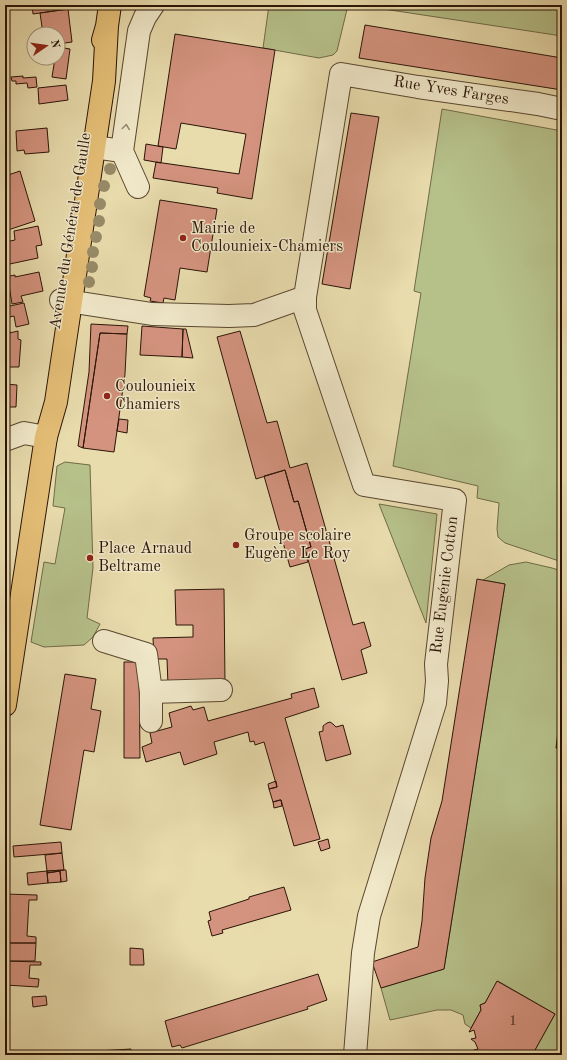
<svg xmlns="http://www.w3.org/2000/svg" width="567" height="1060" font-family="'Old Standard TT',serif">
  <rect width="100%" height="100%" fill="#e8dbac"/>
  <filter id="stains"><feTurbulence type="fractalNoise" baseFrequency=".005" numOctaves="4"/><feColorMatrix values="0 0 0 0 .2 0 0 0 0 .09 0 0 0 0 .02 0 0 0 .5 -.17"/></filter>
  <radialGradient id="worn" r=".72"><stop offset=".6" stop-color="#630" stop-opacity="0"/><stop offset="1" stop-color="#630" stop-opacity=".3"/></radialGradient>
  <path fill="#b6c089" stroke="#706a48" d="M269 5H348L337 51 333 55 319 58 263 48Z
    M357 5H562V36Z
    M442 109 562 131V562L505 543 498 537 497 529 499 503 477 498 478 486 393 466 421 293 414 291Z
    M65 462 90 465 93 568 87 618 100 624 93 637 84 645 44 647 31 642 44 562 55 564 65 508 53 506 57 466Z
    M379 504 437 514 426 623Z
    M526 562 552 568 562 571V1055H545L535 1050 555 1014 498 981 485 1003 480 1005 481 1010 471 1028 465 1024 463 1015 451 1010H437L390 1020 381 988 444 969 505 584 483 580 509 565Z"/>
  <path fill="#d4937f" stroke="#2b1407" d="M32 5H68V9L33 14Z
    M68 9 72 42 58 44V34H43L40 13Z
    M365 25 562 58V90L359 58Z
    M175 34 275 50 252 199 217 193 218 188 153 178 156 162 239 174 246 134 181 123 176 149 158 146Z
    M58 47 70 49 66 79 52 77 55 58H58Z
    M23 76V78L36 77 37 87 28 88 27 83 16 84V81H12L11 77Z
    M66 85 68 100 39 104 38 88Z
    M351 113 379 117 350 289 322 284Z
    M47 128 49 152 25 154 24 150 17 151 16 131Z
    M146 144 163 147 161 163 144 160Z
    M20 171 35 221 5 231V176Z
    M160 200 217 209 207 272 180 268 175 300 164 298 163 303 150 301 151 298 144 296Z
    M38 226 42 245 36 246 38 258 5 265 6 267 5 268V242L15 240 14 231Z
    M39 272 43 291 21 296 23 302 12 304 9 285 5 286V277L15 275V277Z
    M24 303 29 324 16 327 14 316 5 318V307Z
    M91 324 128 326 127 334 100 333 99 340 83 448 78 446 89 372Z
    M142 326 183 329 182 357 140 355Z
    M5 328H9L10 333 5 334Z
    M183 329H186L193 358 182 357Z
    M18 331V339L21 340 19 367H5V334Z
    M240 331 267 423 277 421 290 468 307 463 353 625 364 622 371 646 361 650 367 673 342 680 305 549 311 547 298 501 294 502 285 470 256 479 217 337Z
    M100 333 127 334 125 374 114 452 83 448 99 340Z
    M5 384 17 385 16 407H5Z
    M119 419 128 420 127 433 117 431Z
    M5 462 9 463 5 480Z
    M285 470 294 502 298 501 311 547 305 549 308 562 290 567 264 476Z
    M477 579 505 584 444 969 381 988 372 962 418 947 422 921 425 878 431 838 442 801Z
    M224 589 225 684 168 685 167 659H154L153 638 193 637V625H176L175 590Z
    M124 662H139L140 758H124Z
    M65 674 96 679 91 709 101 711 94 752 84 750 71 830 40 825Z
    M314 688 319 707 285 718 320 839 294 846 281 800H280L273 802 269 789 277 787 264 742 255 745 254 741 250 742 248 732 214 742 217 754 184 765 180 752 146 762 142 747 152 743 150 733 172 727 169 713 191 706 193 710 204 707 208 721 292 698 291 694Z
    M330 722 333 724 336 727 343 725 351 754 326 761 319 732 323 731V726L327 723Z
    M558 732 562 733V749L556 748Z
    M276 781 277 787 269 789 268 784Z
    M280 800H281L282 806 274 808 273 802Z
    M328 839 330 848 321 851 318 842Z
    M61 842 62 853 14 857 13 846Z
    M62 853 64 870 47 871 45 855Z
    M64 870H66L67 881 61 882 60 871 47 873V871Z
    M47 871 48 883 28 885 27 873Z
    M60 871 61 882 48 883 47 873Z
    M284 887 291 910 222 930 223 933 212 936 208 921 211 920 209 912 249 899V897Z
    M5 894 37 895V900H29L27 936 36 937V943H5Z
    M5 943H36L35 961H5Z
    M130 948 143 949 144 965H130Z
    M5 961 41 962V965H30L29 978 39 979 38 987 5 985Z
    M318 974 327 1000 307 1007 308 1009 182 1048 180 1045 172 1047 165 1021Z
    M497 981 555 1014 535 1050 533 1055H457L478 1049 475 1042 471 1039 476 1038 474 1030 469 1032 481 1010 480 1005 485 1003Z
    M46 996 47 1005 33 1007 32 997Z
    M131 1049V1055H33Z
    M535 1050 545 1055H533Z"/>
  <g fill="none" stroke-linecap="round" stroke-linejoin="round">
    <defs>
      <path id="minor" d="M94 147 122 151 139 31 145 17 153 5
        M122 151 138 187
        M61 300 152 314 229 316 254 315 305 297
        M5 440 24 433 46 437
        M104 641 146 654 151 692V721
        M151 692 221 690
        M355 1055 363 953 369 916 435 703 437 681 436 664 455 500 364 485 305 310V297L341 74 418 87 538 104 562 109"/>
      <path id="major" d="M103 40 107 26 110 5
        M5 705 46 437 56 402 104 81 107 26"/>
    </defs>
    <use href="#minor" stroke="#5a4630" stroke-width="24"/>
    <use href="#major" stroke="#2b1407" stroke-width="24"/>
    <use href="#minor" stroke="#f0e8c9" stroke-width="22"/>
    <use href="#major" stroke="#e4be76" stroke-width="22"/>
  </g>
  <g fill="#978a67">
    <circle cx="110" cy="169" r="6"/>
    <circle cx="104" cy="186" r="6"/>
    <circle cx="100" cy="204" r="6"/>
    <circle cx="99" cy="221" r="6"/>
    <circle cx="96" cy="237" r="6"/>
    <circle cx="93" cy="252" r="6"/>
    <circle cx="92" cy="267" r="6"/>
    <circle cx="89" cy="282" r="6"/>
  </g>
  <defs><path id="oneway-chevron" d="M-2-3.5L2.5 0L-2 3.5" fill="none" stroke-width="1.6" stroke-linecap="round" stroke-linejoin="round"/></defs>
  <use stroke="#978972" href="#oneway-chevron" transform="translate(126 127) rotate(-82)"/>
  <g fill="#8f2418" stroke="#f0e8c9" stroke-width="1.5">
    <circle cx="183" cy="238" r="4"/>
    <circle cx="107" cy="396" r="4"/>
    <circle cx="236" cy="545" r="4"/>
    <circle cx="90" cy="558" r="4"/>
  </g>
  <g text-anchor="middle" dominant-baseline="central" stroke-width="3" stroke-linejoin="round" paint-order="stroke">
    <g font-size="14" fill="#553425">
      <text x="513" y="1021">1</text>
    </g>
    <g font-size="16" fill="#2b1407" stroke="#f0e8c9">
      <text transform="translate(451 91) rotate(9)">Rue Yves Farges</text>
      <text transform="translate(71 231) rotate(-81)">Avenue du Général de Gaulle</text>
      <text transform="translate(445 585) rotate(-83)">Rue Eugénie Cotton</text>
    </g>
    <g font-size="16" fill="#2b1407" stroke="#f0e8c9" text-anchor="start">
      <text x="191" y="229">Mairie de<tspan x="191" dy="18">Coulounieix-Chamiers</tspan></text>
      <text x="115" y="387">Coulounieix<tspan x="115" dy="18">Chamiers</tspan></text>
      <text x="244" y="536">Groupe scolaire<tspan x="244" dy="18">Eugène Le Roy</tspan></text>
      <text x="98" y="549">Place Arnaud<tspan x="98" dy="18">Beltrame</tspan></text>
    </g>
  </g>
  <rect width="567" height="1060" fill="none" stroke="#e8dbac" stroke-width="20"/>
  <rect x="6" y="6" width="555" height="1048" fill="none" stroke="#2b1407" stroke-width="2"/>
  <rect x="10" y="10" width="547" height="1040" fill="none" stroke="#2b1407"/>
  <g transform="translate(46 46) rotate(77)"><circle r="19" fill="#f0e8c9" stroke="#a1937b"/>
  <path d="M0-3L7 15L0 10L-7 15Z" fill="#8f2418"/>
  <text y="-6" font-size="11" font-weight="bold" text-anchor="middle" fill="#2b1407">N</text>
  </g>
  <rect width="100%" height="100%" filter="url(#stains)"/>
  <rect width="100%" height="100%" fill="url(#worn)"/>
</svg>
